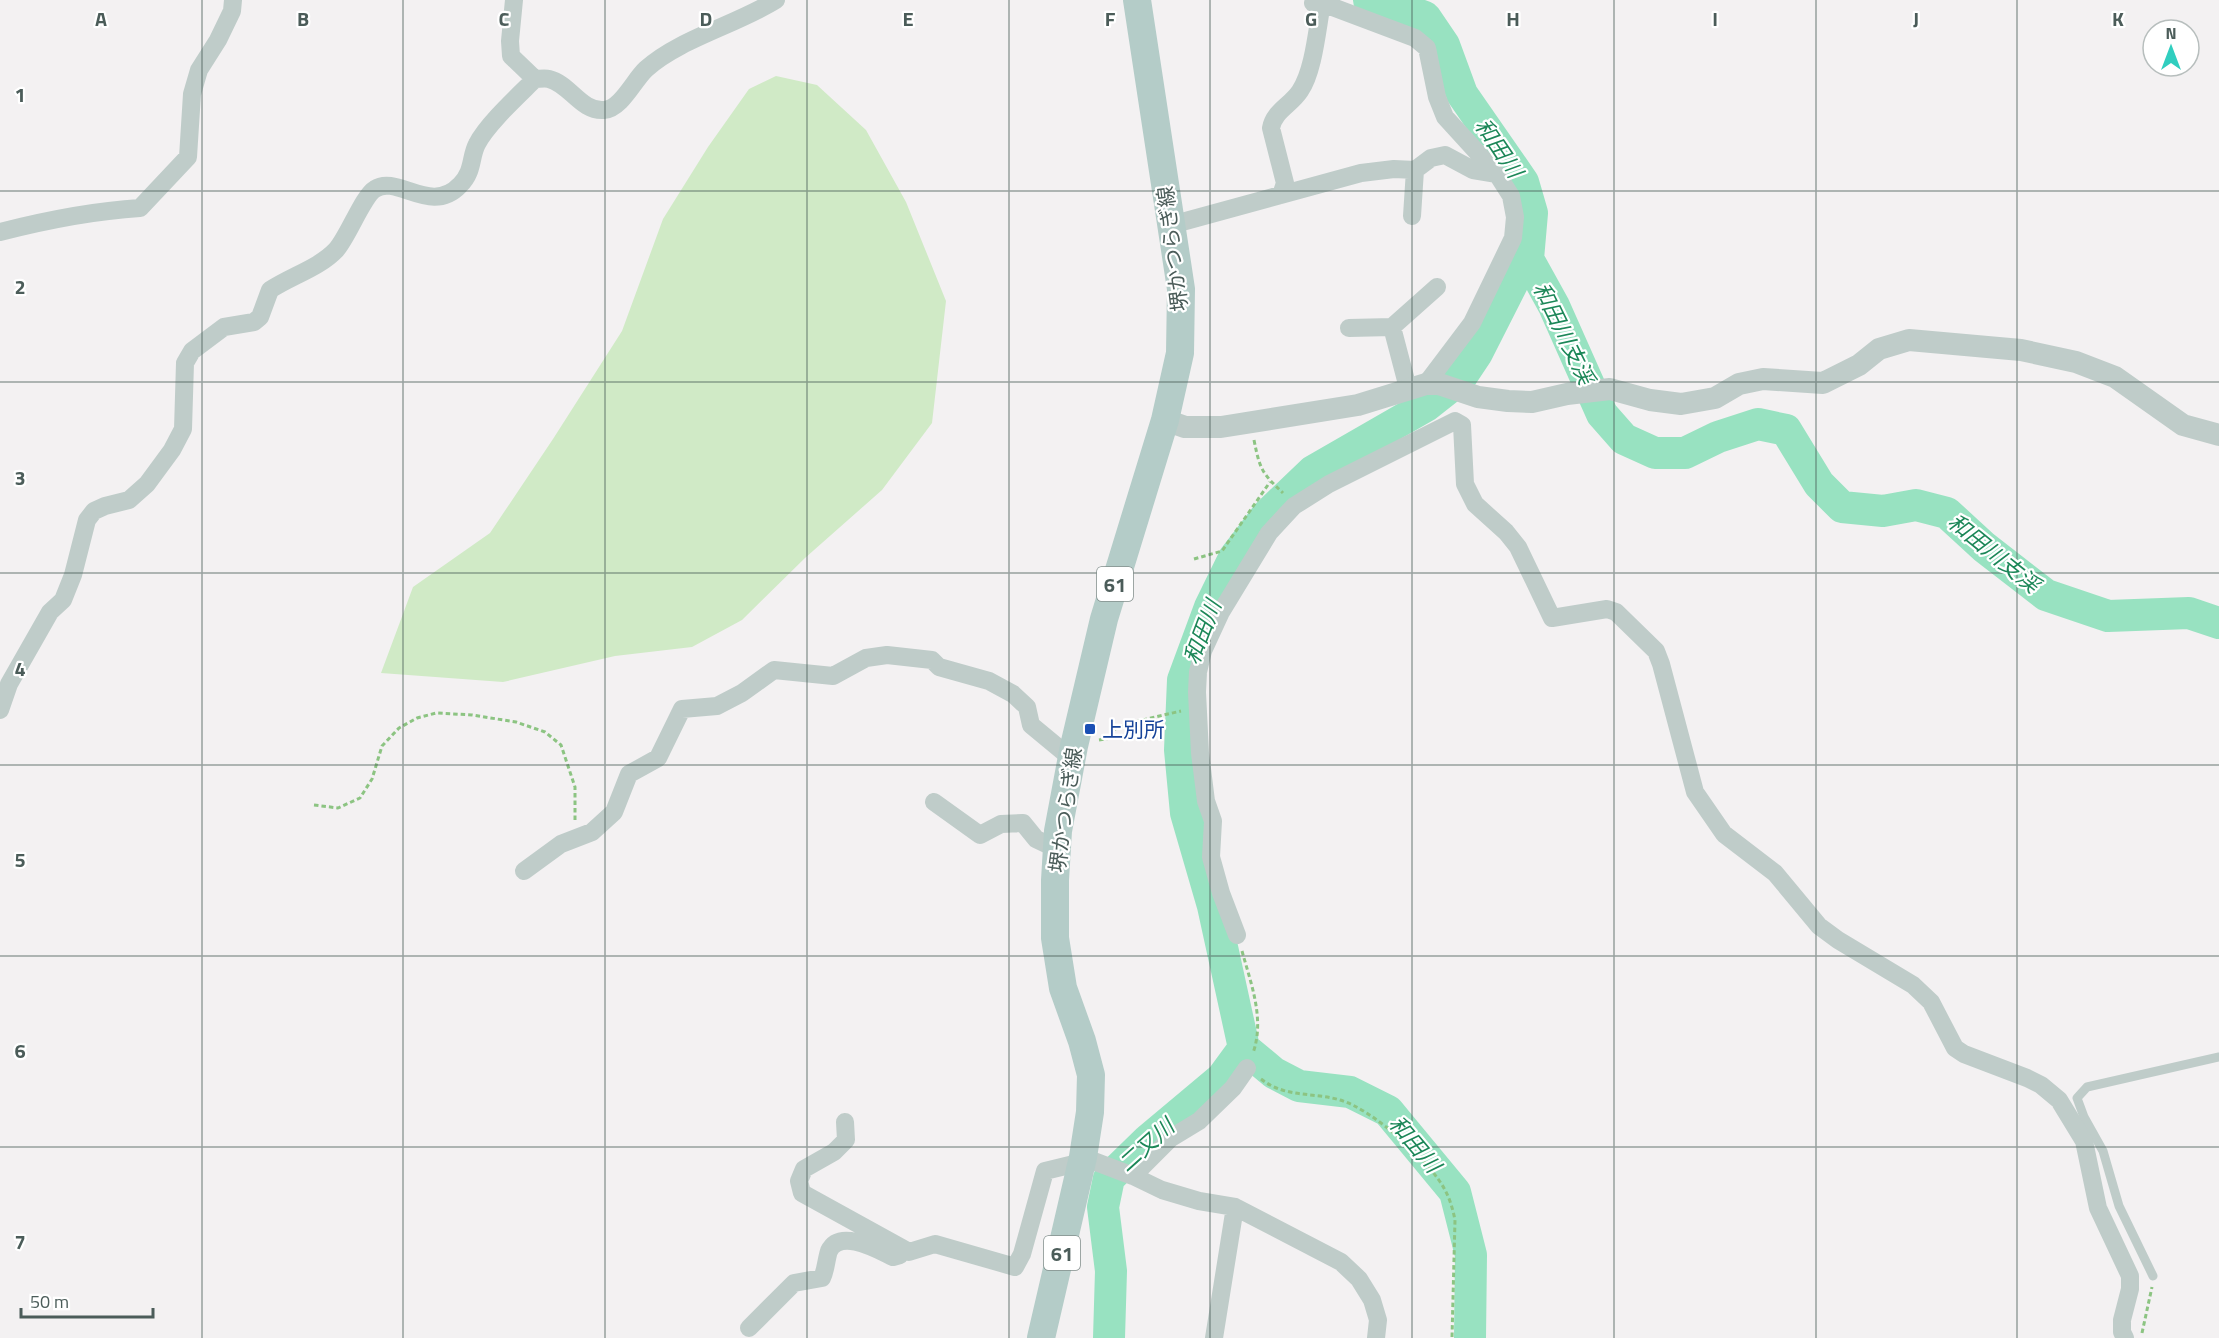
<svg xmlns="http://www.w3.org/2000/svg" width="2219" height="1338" font-family="'Titillium Web','Noto Sans JP',sans-serif">
  <rect width="100%" height="100%" fill="#f3f1f2"/>
  <path fill="#d0eac6" d="M776 76 817 85 866 130 906 202 946 301 932 423 882 490 805 558 742 620 692 647 615 656 503 682 381 673 413 587 490 533 553 439 622 331 663 219 708 147 749 89Z"/>
  <g fill="none" stroke-linecap="round" stroke-linejoin="round">
    <path stroke="#98e2c1" stroke-width="32" d="M1369 0 1386 3 1425 17 1444 45 1462 94 1523 182 1532 213 1528 259 1513 282 1477 353 1459 380 1426 406 1313 471 1267 515 1234 558 1210 607 1183 680 1180 750 1186 813 1213 906 1244 1048 1274 1073 1299 1086 1350 1092 1388 1111 1455 1192 1471 1255 1470 1338
      M1528 259 1554 306 1602 414 1624 439 1655 453H1685L1718 437 1758 424 1786 430 1819 484 1842 507 1883 511 1916 505 1947 513 1984 547 2046 595 2108 616 2189 613 2219 623
      M1109 1338 1111 1271 1103 1207 1109 1178 1148 1140 1222 1078 1244 1048"/>
    <path stroke="#8cc482" stroke-width="3" stroke-dasharray="4.5 3" stroke-linecap="butt" d="M1254 440C1260 470 1262 473 1283 493
      M1194 559 1222 551 1270 482
      M1099 740 1111 738 1112 730 1142 720 1181 711
      M314 805 338 808 360 798 372 779 382 746 399 728 417 718 436 713 472 715 516 722 545 732 561 745 575 787V820
      M1242 951C1251 984 1265 1019 1253 1053
      M1261 1079C1285 1098 1313 1092 1340 1100 1372 1109 1430 1161 1445 1190 1450 1199 1453 1210 1455 1220L1452 1338
      M2142 1333 2152 1287"/>
    <path stroke="#bfccc9" stroke-width="9" d="M2153 1276 2119 1206 2103 1151 2084 1117 2077 1098 2087 1087 2219 1057"/>
    <path stroke="#bfccc9" stroke-width="18" d="M514 0 510 41 511 56 535 79
      M1314 0 1313 3H1322L1415 38 1427 48 1437 97 1445 117 1497 174 1511 196 1515 217 1513 238 1472 323 1426 384
      M1415 170 1431 158 1445 155 1473 170 1497 174
      M1281 195 1285 183 1271 128C1274 111 1291 105 1300 91 1314 70 1317 29 1322 3
      M1171 225 1361 173 1394 169 1415 170 1412 216
      M0 232C47 220 92 211 140 208L188 157 192 94 199 70 218 40 232 11 233 0
      M1392 327 1408 388
      M1349 328 1392 327 1437 287
      M0 710 9 684 50 612 63 600 73 575 87 520 94 511 105 506 129 500 147 484 172 450 183 429 185 363 192 351 224 327 254 322 260 317 270 290C291 276 319 268 336 250 348 237 363 196 375 189 397 174 431 216 460 185 474 171 470 157 477 144 487 124 519 95 535 79 539 79 545 78 549 79 570 84 581 112 604 110 621 109 634 80 646 69 679 39 738 24 776 0
      M934 802 980 835 1001 824 1023 823 1036 839 1057 849
      M524 871 561 844 592 832 614 812 629 774 658 758 682 709 717 706 742 693 774 670 833 676 866 658 887 655 932 660 939 667 989 681 1013 694 1027 707 1031 725 1072 759
      M1237 935 1221 893 1211 857 1213 821 1206 801 1200 753 1197 692 1198 672 1203 651 1221 612 1269 533 1294 506 1329 484 1455 421 1462 425 1465 484 1475 504 1506 532 1518 547 1552 618 1607 609 1616 612 1656 651 1661 664 1695 792 1724 834 1775 873 1819 926 1838 940 1913 985 1931 1002 1955 1048 1964 1054 2027 1078 2041 1085 2059 1100 2084 1141 2098 1208 2130 1276V1289L2122 1320V1332L2125 1338
      M845 1122 846 1140 834 1152 804 1169 799 1181 802 1193 909 1252 935 1244 1015 1267 1022 1254 1045 1171 1082 1162
      M1083 1157 1133 1176 1162 1190 1199 1201 1235 1207 1341 1262 1359 1279 1372 1300 1378 1320 1376 1338
      M1133 1176 1171 1138 1199 1121 1233 1088 1247 1068
      M749 1328 794 1283 822 1278C826 1270 826 1260 829 1251 840 1228 878 1250 893 1257L900 1255
      M1214 1338 1235 1207"/>
    <path stroke="#bfccc9" stroke-width="22" d="M1165 420 1185 427H1221L1358 405 1426 384H1439L1478 397 1508 401 1532 402 1567 394 1610 389 1650 400 1681 404 1715 398 1739 384 1763 379 1823 383 1859 365 1879 349 1909 340 2021 350 2076 362 2115 377 2183 425 2219 435"/>
    <path stroke="#b4ccc8" stroke-width="28" d="M1041 1338 1083 1157 1090 1112 1091 1075 1082 1041 1063 988 1055 938V880L1058 831 1074 746 1104 619 1165 420 1180 353 1181 289 1137 0"/>
  </g>
  <path fill="none" stroke="#4b5c59" stroke-width="1.5" stroke-opacity="0.55" d="M202 0V1338M403 0V1338M605 0V1338M807 0V1338M1009 0V1338M1210 0V1338M1412 0V1338M1614 0V1338M1816 0V1338M2017 0V1338M0 191H2219M0 382H2219M0 573H2219M0 765H2219M0 956H2219M0 1147H2219"/>
  <rect fill="#1a4fb4" stroke="#fff" stroke-width="2" x="1084" y="723" width="12" height="12" rx="3"/>
  <g text-anchor="middle" dominant-baseline="central" stroke-width="4.5" stroke-linejoin="round" paint-order="stroke">
    <g fill="#fff" stroke="#818d8b" stroke-width="1.5">
      <rect x="1097" y="567" width="36" height="34" rx="4.5"/>
      <rect x="1044" y="1236" width="36" height="34" rx="4.5"/>
    </g>
    <g font-size="20" font-weight="bold" fill="#4b5c59">
      <text x="1115" y="584">61</text>
      <text x="1062" y="1253">61</text>
    </g>
    <g font-size="21" fill="#4b5c59" stroke="#fff">
      <text transform="translate(1172 249) rotate(-97)">堺かつらぎ線</text>
      <text transform="translate(1065 810) rotate(-82)">堺かつらぎ線</text>
    </g>
    <g font-size="21" fill="#164399" stroke="#fff" text-anchor="start">
      <text x="1102" y="729">上別所</text>
    </g>
    <g font-size="22" font-style="italic" fill="#1c8758" stroke="#fff">
      <text transform="translate(1499 148) rotate(56)">和田川</text>
      <text transform="translate(1564 333) rotate(64)">和田川支渓</text>
      <text transform="translate(1994 553) rotate(39)">和田川支渓</text>
      <text transform="translate(1202 632) rotate(-69)">和田川</text>
      <text transform="translate(1415 1144) rotate(50)">和田川</text>
      <text transform="translate(1146 1145) rotate(-42)">二又川</text>
    </g>
  </g>
  <g font-size="20" text-anchor="middle" font-weight="bold" fill="#4b5c59" stroke="#fff" stroke-width="4.5" stroke-linejoin="round" paint-order="stroke">
    <text x="101" y="26">A</text>
    <text x="303" y="26">B</text>
    <text x="504" y="26">C</text>
    <text x="706" y="26">D</text>
    <text x="908" y="26">E</text>
    <text x="1110" y="26">F</text>
    <text x="1311" y="26">G</text>
    <text x="1513" y="26">H</text>
    <text x="1715" y="26">I</text>
    <text x="1916" y="26">J</text>
    <text x="2118" y="26">K</text>
    <text x="20" y="102">1</text>
    <text x="20" y="294">2</text>
    <text x="20" y="485">3</text>
    <text x="20" y="676">4</text>
    <text x="20" y="867">5</text>
    <text x="20" y="1058">6</text>
    <text x="20" y="1249">7</text>
  </g>
  <g transform="translate(2171 48)"><circle r="28" fill="#ffffff" stroke="#b7bebd" stroke-width="1.5"/>
  <path d="M0-4.5L10 22L0 15L-10 22Z" fill="#30cebf"/>
  <text y="-9" font-size="16" font-weight="bold" text-anchor="middle" fill="#4b5c59">N</text>
  </g>
  <path d="M21 1308v9h132v-9" fill="none" stroke="#4b5c59" stroke-width="3"/>
  <text x="30" y="1308" font-size="18" fill="#4b5c59" stroke="#ffffff" stroke-width="4.5" paint-order="stroke">50 m</text>
</svg>
